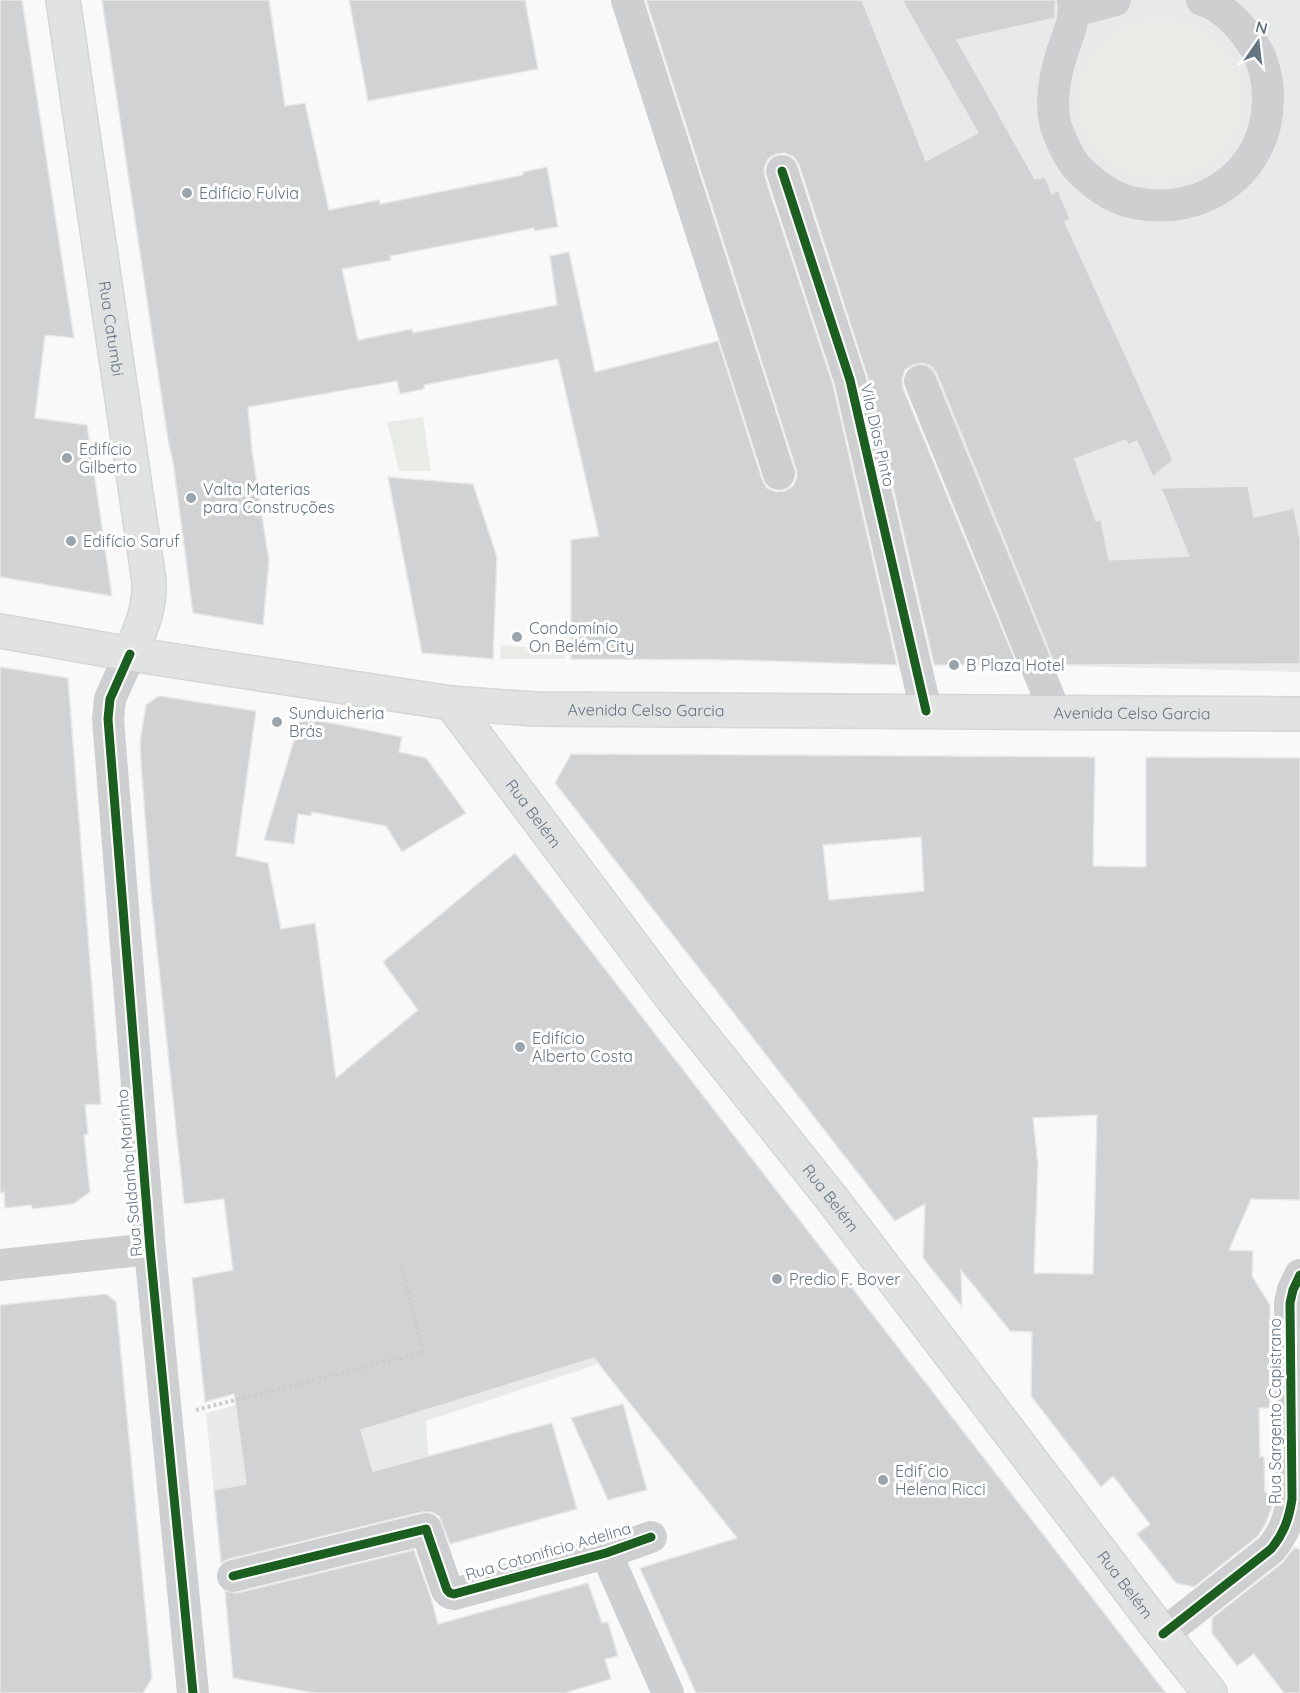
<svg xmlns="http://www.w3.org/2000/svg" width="1300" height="1693" font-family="Quicksand,sans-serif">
  <rect width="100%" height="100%" fill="#f9f9f9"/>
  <path fill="#e8e9e9" d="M773 0H1300V672L1036 665Z
    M565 1322 598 1364 426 1421 430 1490 219 1544 206 1413Z"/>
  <path fill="#e8ebe6" d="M1080 99a80 80 0 1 1 160 0a80 80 0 1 1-160 0Z
    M423 417 431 471H399L387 422Z
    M501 645 565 650V659H500Z"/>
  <path fill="#d0d2d3" stroke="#e8e8e8" stroke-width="1.5" fill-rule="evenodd" d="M0 0H22L74 338 45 335 35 418 87 425 112 596 0 577Z
    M102 0H269L285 106 305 103 329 210 379 200 380 204 523 175V172L547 167 558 227 535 231 534 228 390 256 391 260 342 269 358 340 412 329 413 333 557 305 550 256 569 252 595 372 718 341 762 479 767 488 776 492 785 491 793 486 797 477 796 469 646 0H862L926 161 978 133 902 0H1055V18L957 40 1035 179 1045 177 1052 194 1058 190 1070 219 1065 222 1173 460 1153 477 1137 441 1128 445 1126 440 1075 459 1096 521 1101 520 1109 560 1189 556 1161 488 1248 486 1254 517 1294 508 1300 539V664L1055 665 937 374 931 366 922 363 913 365 905 370 902 379 903 388 1017 665H934L867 375 799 165 794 157 785 153 776 154 768 159 764 168 765 177 833 385 897 665 737 660 571 659V540L599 536 558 359 424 385V389L400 394 397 381 248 407 252 451 269 561 263 625 193 613 173 462 168 440Z
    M349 0H525L538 69 368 101Z
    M388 477 473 484 497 557 493 659 422 653Z
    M0 667 68 678 101 1104 85 1105 88 1134 84 1135 90 1192 73 1204 32 1209 31 1205 5 1208 4 1192 0 1193Z
    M159 696 256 711 236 856 268 863 281 929 315 923 336 1078 418 1010 383 962 515 853 1166 1693H696L640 1568 737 1538 594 1358 361 1430 373 1471 552 1423 577 1509 450 1544 439 1516 431 1512H422L229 1559 221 1563 214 1490 246 1484 234 1394 205 1402 192 1278 233 1270 224 1199 184 1204 151 893 141 764 140 741 146 705Z
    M301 717 402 737 399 752 426 758 466 813 402 852 386 826 312 812 311 816 298 814 294 844 264 840Z
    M571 754 1095 757 1093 866 1142 867 1146 866V757L1300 758V1200L1251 1199 1229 1250 1253 1251 1252 1276 1270 1305V1408H1259L1260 1457H1264L1265 1492 1273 1496V1504L1266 1523 1258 1536 1194 1587 1176 1583 1137 1534 1150 1524 1113 1476 1101 1487 1031 1396 1032 1332 1010 1331 961 1270 962 1307 923 1258 925 1204 895 1221 555 783ZM921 837 924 891 829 900 823 845ZM1097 1115 1093 1274 1034 1273 1038 1164 1033 1118Z
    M106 1294 116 1302 152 1678 143 1693H0V1305Z
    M623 1404 647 1490 608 1500 571 1418Z
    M1295 1547 1300 1550V1693H1284L1254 1654 1237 1666 1212 1633V1618L1282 1563Z
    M414 1550 431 1598 438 1624 588 1583 602 1623 608 1622 618 1656 605 1659 611 1679 565 1693H314L233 1678 225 1591 237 1593Z"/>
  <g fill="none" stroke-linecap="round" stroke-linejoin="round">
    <defs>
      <g id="major">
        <path id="s1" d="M63 0 149 581C150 610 141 628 130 654"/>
        <path id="s2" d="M0 631 130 654 451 703 535 709 1300 714"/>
        <path id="s3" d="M451 703 672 998 833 1200 1163 1634 1210 1693"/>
      </g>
    </defs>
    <use href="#major" stroke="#d5d6d7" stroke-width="36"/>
    <path stroke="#cbcccd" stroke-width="4" stroke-dasharray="3 3" stroke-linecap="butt" d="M196 1410 423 1352 401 1263"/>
    <path stroke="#cecfd0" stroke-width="32" d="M627 0 779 474
      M1073 0C1076 16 1070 29 1065 44 1056 70 1047 105 1058 132 1062 142 1068 156 1075 165 1090 182 1112 199 1135 203 1204 217 1268 171 1268 99 1268 78 1263 57 1250 40 1238 23 1222 6 1202 0
      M1075 11 1115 0
      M782 171 850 380 926 711
      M920 381 1055 712
      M130 654 110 699 108 719 150 1249 193 1693
      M0 1265 150 1249
      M606 1553 668 1693
      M233 1576 426 1529 447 1590 450 1593 454 1594 606 1553 651 1537
      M1163 1634 1271 1549C1284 1533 1289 1519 1292 1499L1290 1303 1293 1290 1300 1275"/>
    <use href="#major" stroke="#e1e2e2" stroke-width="33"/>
    <defs>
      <path id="cycleway" d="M782 171 850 380 926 711
        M130 654 110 699 108 719 150 1249 193 1693
        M233 1576 426 1529 447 1590 450 1593 454 1594 606 1553 651 1537
        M1163 1634 1271 1549C1284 1533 1289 1519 1292 1499L1290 1303 1293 1290 1300 1275"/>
    </defs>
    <use href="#cycleway" stroke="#fff" stroke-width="13"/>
    <use href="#cycleway" stroke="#1b5e20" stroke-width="9"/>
  </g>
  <g fill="#99a4ac" stroke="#fff" stroke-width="2">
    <circle cx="187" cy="193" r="6"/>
    <circle cx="67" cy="458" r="6"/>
    <circle cx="191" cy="498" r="6"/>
    <circle cx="71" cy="541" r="6"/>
    <circle cx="517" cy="637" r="6"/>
    <circle cx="954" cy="665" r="6"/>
    <circle cx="277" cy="722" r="6"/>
    <circle cx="520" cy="1047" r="6"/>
    <circle cx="777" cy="1279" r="6"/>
    <circle cx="883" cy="1480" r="6"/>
  </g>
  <g text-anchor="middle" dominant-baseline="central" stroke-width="6" stroke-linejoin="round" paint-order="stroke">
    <g font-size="16" fill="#657683" stroke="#fff" text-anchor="start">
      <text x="199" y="193">Edifício Fulvia</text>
      <text x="79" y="449">Edifício<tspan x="79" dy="18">Gilberto</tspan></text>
      <text x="203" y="489">Valta Materias<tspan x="203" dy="18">para Construções</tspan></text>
      <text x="83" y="541">Edifício Saruf</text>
      <text x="529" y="628">Condomínio<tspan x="529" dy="18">On Belém City</tspan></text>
      <text x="966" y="665">B Plaza Hotel</text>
      <text x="289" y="713">Sunduicheria<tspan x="289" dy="18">Brás</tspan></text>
      <text x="532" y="1038">Edifício<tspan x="532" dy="18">Alberto Costa</tspan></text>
      <text x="789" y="1279">Predio F. Bover</text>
      <text x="895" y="1471">Edif´cio<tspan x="895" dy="18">Helena Ricci</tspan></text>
    </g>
    <g font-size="16" fill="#657683" stroke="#fff">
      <text stroke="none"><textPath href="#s1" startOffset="332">Rua Catumbi</textPath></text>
      <text transform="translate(878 435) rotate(77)">Vila Dias Pinto</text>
      <text stroke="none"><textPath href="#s2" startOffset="652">Avenida Celso Garcia</textPath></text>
      <text stroke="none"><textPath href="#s2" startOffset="1138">Avenida Celso Garcia</textPath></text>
      <text stroke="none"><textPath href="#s3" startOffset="138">Rua Belém</textPath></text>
      <text transform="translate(129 1173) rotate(-95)">Rua Saldanha Marinho</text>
      <text stroke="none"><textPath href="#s3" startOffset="624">Rua Belém</textPath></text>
      <text transform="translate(1275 1411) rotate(-90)">Rua Sargento Capistrano</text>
      <text transform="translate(548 1551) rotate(-16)">Rua Cotonificio Adelina</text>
      <text stroke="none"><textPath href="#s3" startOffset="1110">Rua Belém</textPath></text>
    </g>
  </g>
  <g transform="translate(1258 42) rotate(14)" stroke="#ffffff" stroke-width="4.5" paint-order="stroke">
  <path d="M0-4.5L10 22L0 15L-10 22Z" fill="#657683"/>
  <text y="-9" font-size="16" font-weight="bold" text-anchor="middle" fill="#657683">N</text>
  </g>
</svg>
